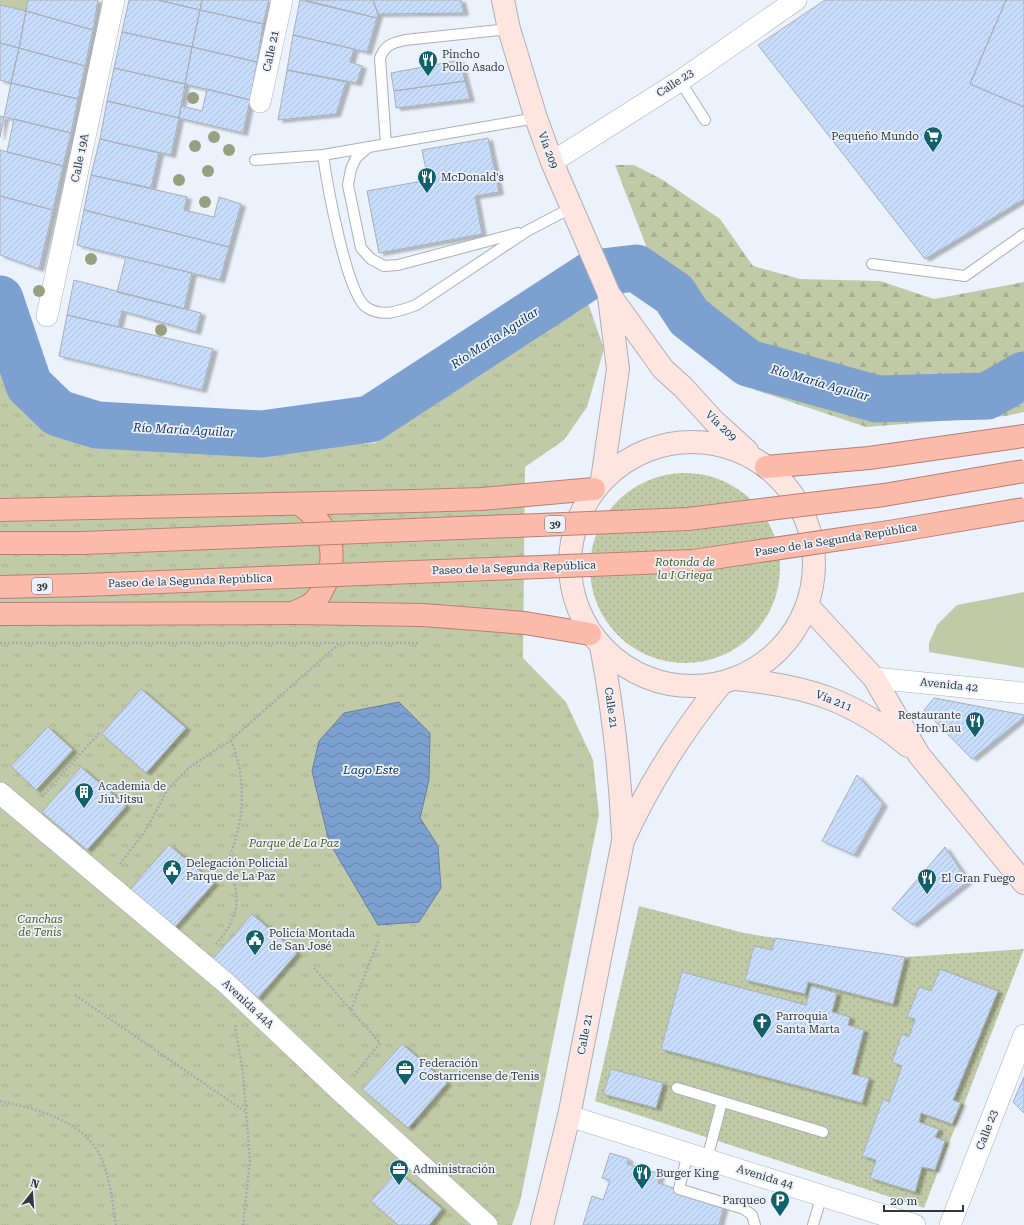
<svg xmlns="http://www.w3.org/2000/svg" width="1024" height="1225" font-family="'Roboto Serif',serif">
  <defs>
    <pattern id="forest-firs" width="22" height="20" patternUnits="userSpaceOnUse"><rect width="22" height="20" fill="#c1caa7"/><path d="M5 1l3.5 6h-7zM16 11l3.5 6h-7z" fill="#a6ae90"/></pattern>
    <pattern id="park-tufts" width="24" height="20" patternUnits="userSpaceOnUse"><rect width="24" height="20" fill="#c1caa7"/><path d="M3 7l-1-3M5 7V3M7 7l1-3M15 17l-1-3M17 17v-4M19 17l1-3" fill="none" stroke="#a6ae90"/></pattern>
    <pattern id="garden-dots" width="8" height="8" patternUnits="userSpaceOnUse"><rect width="8" height="8" fill="#c1caa7"/><path d="M2 2h.1M6 6h.1" fill="none" stroke="#a6ae90" stroke-width="1.8" stroke-linecap="round"/></pattern>
    <pattern id="water-waves" width="16" height="10" patternUnits="userSpaceOnUse"><rect width="16" height="10" fill="#7ca0cf"/><path d="M0 5q4-4 8 0t8 0" fill="none" stroke="#6683a9"/></pattern>
    <pattern id="building-hatch" width="6" height="6" patternUnits="userSpaceOnUse"><rect width="6" height="6" fill="#c7ddfb"/><path d="M-1 1l2-2M0 6l6-6M5 7l2-2" fill="none" stroke="#acbed8"/></pattern>
    <filter id="shadow"><feDropShadow dx="4.5" dy="2.5" stdDeviation="1" flood-color="#0004"/></filter>
  </defs>
  <rect width="100%" height="100%" fill="#ecf2fb"/>
  <path fill="#c1caa7" d="M0 0H28L26 11 0 5Z
    M1024 592V668L929 652V643L937 625 957 605Z"/>
  <path fill="url(#forest-firs)" d="M615 165H634L663 180 720 219 753 266 800 279 880 281 934 299 1024 282V412L1005 416 866 427 755 390 669 313 645 243Z"/>
  <path fill="url(#park-tufts)" d="M587 300 604 349 587 407 564 440 525 467 523 658 566 702 593 760 599 815 520 1202 512 1225H0V352L12 390 43 422 81 438 265 450 375 443Z"/>
  <path fill="url(#garden-dots)" fill-rule="evenodd" d="M590 568a95 95 0 1 1 190 0a95 95 0 1 1-190 0Z
    M639 906 744 933 775 938 772 950 754 946 745 980 805 994 808 982 893 1004 905 957 1024 949 924 1208 595 1101ZM682 972 806 1005 811 986 837 993 832 1012 848 1025 864 1030 852 1074 661 1049Z"/>
  <path fill="url(#water-waves)" stroke="#6780a2" d="M399 702 430 733 429 780 420 818 438 846 441 888 419 922 378 925 329 842 312 771 319 741 344 713Z"/>
  <g fill="none" stroke-linecap="round" stroke-linejoin="round">
    <path stroke="#7ca0cf" stroke-width="47" d="M0 299 29 385 58 413 97 425 262 434 370 419 594 273 636 268 674 294 689 317 748 363 877 399 987 396 1024 375"/>
  </g>
  <path fill="url(#building-hatch)" stroke="#a9afb6" filter="url(#shadow)" d="M28 0H98L93 30 26 11Z
    M129 0H158L200 10 192 47 122 32Z
    M158 0H202L200 10Z
    M202 0H269L263 24 200 10Z
    M300 0 377 18 367 52 293 35Z
    M305 0H373L378 14 377 18Z
    M373 0H461L464 13 378 14Z
    M825 0H1006L970 84 1024 107V199L925 259 758 45Z
    M1006 0H1024V107L970 84Z
    M0 5 26 11 19 48 0 43Z
    M200 10 263 24 257 62 192 47Z
    M26 11 93 30 85 66 19 48Z
    M122 32 192 47 185 84 114 68Z
    M293 35 354 49 350 62 362 66 357 83 287 70Z
    M0 43 19 48 11 83 0 80Z
    M192 47 257 62 250 100 185 84Z
    M19 48 85 66 78 99 11 83Z
    M460 60 465 81 394 91 391 73Z
    M114 68 185 84 179 118 107 101Z
    M287 70 346 82 336 114 278 120Z
    M465 81 470 99 396 108 394 91Z
    M11 83 78 99 71 133 4 117Z
    M207 89 250 100 243 133 179 118 181 106 202 111Z
    M107 101 179 118 171 155 100 139Z
    M0 116 4 117 0 137Z
    M14 119 71 133 63 166 7 152Z
    M488 138 499 192 475 196 482 234 379 253 367 191 428 180 422 150Z
    M100 139 159 153 151 188 91 175Z
    M0 150 63 166 53 210 0 196Z
    M91 175 187 197 184 210 214 217 219 197 241 204 229 247 84 210Z
    M0 196 53 210 39 269 0 255Z
    M84 210 229 247 220 280 77 245Z
    M126 257 192 273 184 309 117 292Z
    M74 280 201 313 196 332 122 311 118 327 67 315Z
    M67 315 213 349 202 390 59 356Z
    M141 689 186 728 146 773 102 734Z
    M934 698 1024 715V717L972 759 924 710Z
    M48 727 73 750 36 790 11 766Z
    M81 767 126 806 87 850 42 812Z
    M857 775 883 804 854 855 822 841Z
    M169 845 214 883 174 928 130 889Z
    M945 847 968 881 913 925 892 909Z
    M252 914 297 953 258 998 213 959Z
    M775 938 905 957 893 1004 808 982 805 994 745 980 754 946 772 950Z
    M940 969 998 991 953 1100 961 1103 952 1124 921 1113 919 1122 939 1129 935 1137 945 1141 935 1170 922 1167 915 1192 870 1178 876 1160 862 1156 883 1099 889 1102 902 1066 892 1062 902 1034 909 1037 915 1019 907 1017 919 987 931 991Z
    M682 972 806 1005 811 986 837 993 832 1012 850 1017 848 1025 864 1030 852 1074 869 1078 862 1103 661 1049Z
    M402 1044 447 1083 408 1128 362 1089Z
    M611 1069 663 1083 656 1108 603 1094Z
    M1024 1077V1113L1013 1102Z
    M610 1153 629 1159 627 1164 660 1174 658 1183 724 1205 719 1225H583L592 1196 603 1200 610 1180 602 1178Z
    M397 1171 442 1209 429 1225H398L371 1201Z"/>
  <g fill="none" stroke-linecap="round" stroke-linejoin="round">
    <defs>
      <path id="service" d="M680 81 705 120
        M386 144 380 58C385 45 392 43 405 40L509 29
        M367 148 356 158 351 169 348 185 361 248 371 259 384 266 398 265 518 233
        M323 155C327 183 346 292 366 307 382 318 400 311 416 305L527 231 571 208
        M255 160 323 155 536 118
        M872 264 965 276 1024 234
        M677 1088 823 1132
        M688 1153 679 1189 744 1209 752 1215 755 1225
        M707 1159 722 1102
        M813 1225 822 1195"/>
      <path id="minor" d="M260 102 282 0
        M552 162 680 81 796 0
        M47 316 114 0
        M874 678 1024 693
        M0 793 227 984 340 1091 487 1225
        M569 1116 915 1225
        M950 1225 1024 1035"/>
      <path id="secondary" d="M503 0 509 29 536 118 552 162 609 294 663 369 683 387 714 421 747 451
        M570 564a122 122 0 1 1 244 0a122 122 0 1 1-244 0Z
        M602 480 618 369 609 297
        M808 606 874 678 919 755 1024 883
        M601 646C613 709 620 772 623 836
        M736 679C807 686 853 700 908 746
        M542 1225 569 1116 623 841C649 784 681 733 721 684"/>
      <path id="trunk" d="M766 467 869 458 1024 436
        M0 510 415 501 481 499 594 489
        M0 543H83
        M0 587 84 585
        M293 613C299 610 305 608 310 605 319 599 323 589 327 580 339 547 327 525 301 505
        M0 614 293 613 423 615 525 623 590 634"/>
    </defs>
    <use href="#service" stroke="#abb0b8" stroke-width="12"/>
    <use href="#minor" stroke="#abb0b8" stroke-width="22"/>
    <use href="#secondary" stroke="#abb0b8" stroke-width="24"/>
    <use href="#trunk" stroke="#b68075" stroke-width="24"/>
    <path stroke="#a6aab1" stroke-width="2.5" stroke-dasharray="2 2" stroke-linecap="butt" d="M0 643H418
      M42 797 100 732
      M120 864 146 830 168 789 191 766 231 740 340 643
      M216 944C231 928 242 905 234 883 232 875 229 869 227 862 245 822 247 780 231 740
      M314 968 380 1043 355 1074
      M75 995 246 1112
      M351 1010 379 939
      M235 1025 243 1073 250 1161 243 1225
      M0 1101C33 1108 78 1119 97 1150 110 1172 112 1201 116 1225"/>
    <use href="#service" stroke="#fff" stroke-width="10"/>
    <use href="#minor" stroke="#fff" stroke-width="21"/>
    <use href="#secondary" stroke="#fee5df" stroke-width="22"/>
    <use href="#trunk" stroke="#fcbaaa" stroke-width="22"/>
    <defs>
      <path id="trunk-bridge" d="M83 543 688 519 884 495 1024 471
        M84 585 693 561 895 531 1024 509"/>
    </defs>
    <use href="#trunk-bridge" stroke="#b68075" stroke-width="24" stroke-linecap="butt"/>
    <use href="#trunk-bridge" stroke="#fcbaaa" stroke-width="22"/>
  </g>
  <g fill="#97a081">
    <circle cx="193" cy="98" r="6"/>
    <circle cx="214" cy="137" r="6"/>
    <circle cx="195" cy="146" r="6"/>
    <circle cx="229" cy="150" r="6"/>
    <circle cx="208" cy="171" r="6"/>
    <circle cx="179" cy="180" r="6"/>
    <circle cx="205" cy="202" r="6"/>
    <circle cx="91" cy="259" r="6"/>
    <circle cx="39" cy="291" r="6"/>
    <circle cx="161" cy="330" r="6"/>
  </g>
  <defs>
    <symbol id="restaurant-pin" viewBox="-11 -11 22 30"><path d="M0 17L-7.5 6A9.5 9.5 0 1 1 7.5 6Z" fill="#12616a" stroke="#ecf2fb"/><path d="M-5-6h1v4h1v-4h1v4h1v-4h1v5L-1.5 .5V6h-2V.5L-5-1ZM5-6V6H3V1.5H1.5Q1.5-4 5-6Z" fill="#fff"/></symbol>
    <symbol id="supermarket-pin" viewBox="-11 -11 22 30"><path d="M0 17L-7.5 6A9.5 9.5 0 1 1 7.5 6Z" fill="#12616a" stroke="#ecf2fb"/><path d="M-6-5.5h2.5l.6 2H6L4.5 2H-2.5L-4.4-4H-6ZM-1.5 3.2a1.3 1.3 0 1 0 .1 0ZM3 3.2a1.3 1.3 0 1 0 .1 0Z" fill="#fff"/></symbol>
    <symbol id="building-pin" viewBox="-11 -11 22 30"><path d="M0 17L-7.5 6A9.5 9.5 0 1 1 7.5 6Z" fill="#12616a" stroke="#ecf2fb"/><path d="M-4-6H4V6H1V3H-1V6H-4ZM-2.5-4.3h1.7v1.8h-1.7ZM.8-4.3h1.7v1.8H.8ZM-2.5-1h1.7V.8h-1.7ZM.8-1h1.7V.8H.8Z" fill="#fff"/></symbol>
    <symbol id="civic-pin" viewBox="-11 -11 22 30"><path d="M0 17L-7.5 6A9.5 9.5 0 1 1 7.5 6Z" fill="#12616a" stroke="#ecf2fb"/><path d="M-.6-6.5H3V-4.5H.6V-3L4-1V1h2V6H-6V1h2V-1L-.6-3ZM-1.2 2.5V6h2.4V2.5Z" fill="#fff"/></symbol>
    <symbol id="church-pin" viewBox="-11 -11 22 30"><path d="M0 17L-7.5 6A9.5 9.5 0 1 1 7.5 6Z" fill="#12616a" stroke="#ecf2fb"/><path d="M-1.2-6h2.4v3.5h3.3v2.4h-3.3V6h-2.4V-.1h-3.3v-2.4h3.3Z" fill="#fff"/></symbol>
    <symbol id="office-pin" viewBox="-11 -11 22 30"><path d="M0 17L-7.5 6A9.5 9.5 0 1 1 7.5 6Z" fill="#12616a" stroke="#ecf2fb"/><path d="M-6-3h4V-5.5h4V-3h4V5H-6ZM-1-4.5V-3h2v-1.5ZM-6 0V1H6V0Z" fill="#fff"/></symbol>
    <symbol id="parking-pin" viewBox="-11 -11 22 30"><path d="M0 17L-7.5 6A9.5 9.5 0 1 1 7.5 6Z" fill="#12616a" stroke="#ecf2fb"/><path d="M-3.5-5.5H1a3.5 3.5 0 0 1 0 7H-1V5.5H-3.5ZM-1-3.4V-.6H.8a1.4 1.4 0 0 0 0-2.8Z" fill="#fff"/></symbol>
  </defs>
  <g fill-rule="evenodd">
    <use href="#restaurant-pin" x="417" y="49" width="22" height="30"/>
    <use href="#supermarket-pin" x="922" y="125" width="22" height="30"/>
    <use href="#restaurant-pin" x="416" y="166" width="22" height="30"/>
    <use href="#restaurant-pin" x="964" y="710" width="22" height="30"/>
    <use href="#building-pin" x="73" y="781" width="22" height="30"/>
    <use href="#civic-pin" x="161" y="858" width="22" height="30"/>
    <use href="#restaurant-pin" x="916" y="867" width="22" height="30"/>
    <use href="#civic-pin" x="244" y="928" width="22" height="30"/>
    <use href="#church-pin" x="751" y="1011" width="22" height="30"/>
    <use href="#office-pin" x="394" y="1058" width="22" height="30"/>
    <use href="#office-pin" x="388" y="1158" width="22" height="30"/>
    <use href="#restaurant-pin" x="631" y="1162" width="22" height="30"/>
    <use href="#parking-pin" x="769" y="1189" width="22" height="30"/>
  </g>
  <g text-anchor="middle" dominant-baseline="central" stroke-width="3.5" stroke-linejoin="round" paint-order="stroke">
    <g fill="#ecf2fb" stroke="#6c6f74" stroke-width="1">
      <rect x="545" y="516" width="20" height="16" rx="3"/>
      <rect x="32" y="578" width="20" height="16" rx="3"/>
    </g>
    <g font-size="10" font-weight="bold" fill="#35373a">
      <text x="555" y="524">39</text>
      <text x="42" y="586">39</text>
    </g>
    <g font-size="11" fill="#35373a" stroke="#ecf2fb">
      <text transform="translate(271 51) rotate(-78)">Calle 21</text>
      <text transform="translate(675 83) rotate(-33)">Calle 23</text>
      <text transform="translate(548 150) rotate(70)">Vía 209</text>
      <text transform="translate(80 158) rotate(-78)">Calle 19A</text>
      <text transform="translate(721 426) rotate(44)">Vía 209</text>
      <text transform="translate(836 540) rotate(-9)">Paseo de la Segunda República</text>
      <text transform="translate(514 568) rotate(-2)">Paseo de la Segunda República</text>
      <text transform="translate(190 581) rotate(-2)">Paseo de la Segunda República</text>
      <text transform="translate(949 685) rotate(6)">Avenida 42</text>
      <text transform="translate(834 701) rotate(22)">Vía 211</text>
      <text transform="translate(611 708) rotate(82)">Calle 21</text>
      <text transform="translate(248 1004) rotate(43)">Avenida 44A</text>
      <text transform="translate(585 1034) rotate(-79)">Calle 21</text>
      <text transform="translate(987 1130) rotate(-69)">Calle 23</text>
      <text transform="translate(765 1177) rotate(17)">Avenida 44</text>
    </g>
    <g font-size="11" fill="#35373a" stroke="#ecf2fb" text-anchor="start">
      <text x="442" y="54">Pincho<tspan x="442" dy="13">Pollo Asado</tspan></text>
      <text x="919" y="136" text-anchor="end">Pequeño Mundo</text>
      <text x="441" y="177">McDonald's</text>
      <text x="961" y="715" text-anchor="end">Restaurante<tspan x="961" dy="13">Hon Lau</tspan></text>
      <text x="98" y="786">Academia de<tspan x="98" dy="13">Jiu Jitsu</tspan></text>
      <text x="186" y="863">Delegación Policial<tspan x="186" dy="13">Parque de La Paz</tspan></text>
      <text x="941" y="878">El Gran Fuego</text>
      <text x="269" y="933">Policía Montada<tspan x="269" dy="13">de San José</tspan></text>
      <text x="776" y="1016">Parroquia<tspan x="776" dy="13">Santa Marta</tspan></text>
      <text x="419" y="1063">Federación<tspan x="419" dy="13">Costarricense de Tenis</tspan></text>
      <text x="413" y="1169">Administración</text>
      <text x="656" y="1173">Burger King</text>
      <text x="766" y="1200" text-anchor="end">Parqueo</text>
    </g>
    <g font-size="11" font-style="italic" fill="#515d1e" stroke="#ecf2fb">
      <text x="685" y="562">Rotonda de<tspan x="685" dy="13">la I Griega</tspan></text>
      <text x="294" y="843">Parque de La Paz</text>
      <text x="40" y="919">Canchas<tspan x="40" dy="13">de Tenis</tspan></text>
    </g>
    <g font-size="12" font-style="italic" fill="#0a305b" stroke="#ecf2fb">
      <text transform="translate(495 338) rotate(-33)">Río María Aguilar</text>
      <text transform="translate(820 383) rotate(16)">Río María Aguilar</text>
      <text transform="translate(184 430) rotate(3)">Río María Aguilar</text>
      <text x="371" y="770">Lago Este</text>
    </g>
  </g>
  <g transform="translate(32 1193) rotate(17)" stroke="#ecf2fb" stroke-width="3" paint-order="stroke">
  <path d="M0-3L7 15L0 10L-7 15Z" fill="#35373a"/>
  <text y="-6" font-size="11" font-weight="bold" text-anchor="middle" fill="#35373a">N</text>
  </g>
  <path d="M884 1205v6h79v-6" fill="none" stroke="#35373a" stroke-width="2"/>
  <text x="890" y="1205" font-size="12" fill="#35373a" stroke="#ecf2fb" stroke-width="3" paint-order="stroke">20 m</text>
</svg>
